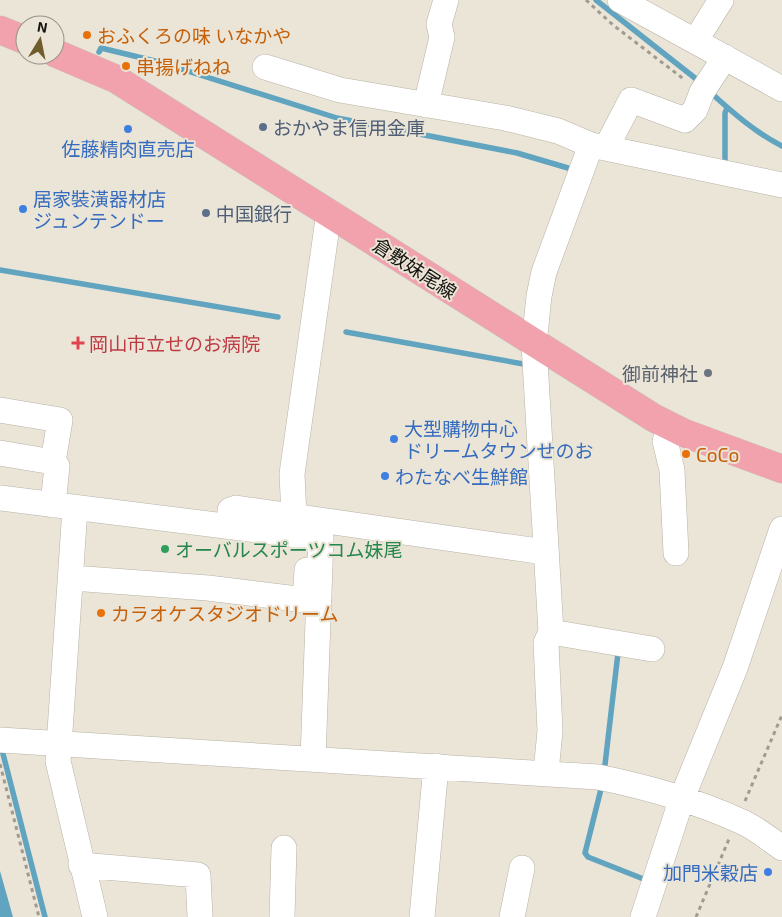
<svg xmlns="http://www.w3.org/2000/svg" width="782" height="917" font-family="'Exo 2','Noto Sans JP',sans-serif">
  <rect width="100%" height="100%" fill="#ebe5d8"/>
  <path fill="#61a4c0" d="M0 871 13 917H0Z"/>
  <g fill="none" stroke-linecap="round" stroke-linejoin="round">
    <path stroke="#61a4c0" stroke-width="5.5" d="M596 0 700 82
      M99 52 101 48 159 62 337 118 517 153 568 168
      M710 92C732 112 756 133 782 146
      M719 164 725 161V113L727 108
      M0 270 278 317
      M346 332 529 365
      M1 746 45 917
      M604 773 618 653 613 652
      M602 785 585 853 588 857 646 880"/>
    <defs>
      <path id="minor" d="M620 0 782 89
        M696 40 721 0
        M265 67 340 90 505 118 558 131 591 145 782 185
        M426 105 442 37 439 24 446 0
        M591 145 544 272 539 296 534 344 551 632 652 649
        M606 148 631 100 685 120 695 110 702 92 725 57
        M0 410 60 420 53 462 0 453
        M671 427 665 441 672 470 676 553
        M53 462 57 466 53 505
        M0 498 321 538 313 759
        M75 508 58 761 95 917
        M230 510 236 508 249 510 545 552
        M294 516 292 474 329 212
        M72 578 208 588 305 600 307 570
        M0 740 598 777C647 787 694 800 740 821 755 827 769 839 782 848
        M546 772 550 731 546 643 551 632
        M81 865 198 875 200 917
        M282 917 284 848
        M422 917 436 766
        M512 917 522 868
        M643 917 682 798 735 668 782 529"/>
      <path id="major" d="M0 30 25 40
        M55 53 116 79 654 418 684 433 782 469"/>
    </defs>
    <use href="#minor" stroke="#b8b2a6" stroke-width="26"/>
    <use href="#major" stroke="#c7c6c5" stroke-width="29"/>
    <path stroke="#a09b92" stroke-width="3" stroke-dasharray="4 4" stroke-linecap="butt" d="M586 0 613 25 685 80
      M0 764 39 917
      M745 801 782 715
      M696 917 729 839"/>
    <use href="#minor" stroke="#fff" stroke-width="25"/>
    <use href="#major" stroke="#f1a2ac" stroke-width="28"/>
  </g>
  <g fill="#e8710a" stroke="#ebe5d8" stroke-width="2">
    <circle cx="87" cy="35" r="5"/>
    <circle cx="126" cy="66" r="5"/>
    <circle cx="686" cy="454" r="5"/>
    <circle cx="101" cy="613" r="5"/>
  </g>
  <g fill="#5c6f8a" stroke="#ebe5d8" stroke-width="2">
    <circle cx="263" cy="127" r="5"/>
    <circle cx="206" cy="213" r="5"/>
  </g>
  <g fill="#3f7fe0" stroke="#ebe5d8" stroke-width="2">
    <circle cx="128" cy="129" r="5"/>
    <circle cx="23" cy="209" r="5"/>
    <circle cx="394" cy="439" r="5"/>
    <circle cx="385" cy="476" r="5"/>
    <circle cx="768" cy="872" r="5"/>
  </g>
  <path fill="#e0444e" stroke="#ebe5d8" stroke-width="2" d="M75.5 335.5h5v5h5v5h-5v5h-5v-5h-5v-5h5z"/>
  <circle fill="#6b7280" stroke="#ebe5d8" stroke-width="2" cx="708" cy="373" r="5"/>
  <circle fill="#2e9e5b" stroke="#ebe5d8" stroke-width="2" cx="165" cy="549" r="5"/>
  <g text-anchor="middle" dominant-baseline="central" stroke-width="4" stroke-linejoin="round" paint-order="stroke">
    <g font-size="19" fill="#c56008" stroke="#ebe5d8" text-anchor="start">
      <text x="97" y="35">おふくろの味 いなかや</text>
      <text x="136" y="66">串揚げねね</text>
      <text x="696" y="454">CoCo</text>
      <text x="111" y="613">カラオケスタジオドリーム</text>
    </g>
    <g font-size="19" fill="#4e5e75" stroke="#ebe5d8" text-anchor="start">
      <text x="273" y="127">おかやま信用金庫</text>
      <text x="216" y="213">中国銀行</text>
    </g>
    <g font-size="19" fill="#366cbe" stroke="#ebe5d8" text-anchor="start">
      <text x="128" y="148" text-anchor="middle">佐藤精肉直売店</text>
      <text x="33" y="198">居家裝潢器材店<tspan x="33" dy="22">ジュンテンドー</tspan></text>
      <text x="404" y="428">大型購物中心<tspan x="404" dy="22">ドリームタウンせのお</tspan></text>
      <text x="395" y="476">わたなべ生鮮館</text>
      <text x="758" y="872" text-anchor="end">加門米穀店</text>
    </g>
    <g font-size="19" fill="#15130f" stroke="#ebe5d8">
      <text transform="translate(415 268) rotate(33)">倉敷妹尾線</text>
    </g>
    <g font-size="19" fill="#be3a42" stroke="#ebe5d8" text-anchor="start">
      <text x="89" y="343">岡山市立せのお病院</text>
    </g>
    <g font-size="19" fill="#5b616d" stroke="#ebe5d8" text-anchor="end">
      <text x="698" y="373">御前神社</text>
    </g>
    <g font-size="19" fill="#27864d" stroke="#ebe5d8" text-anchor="start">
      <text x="175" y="549">オーバルスポーツコム妹尾</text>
    </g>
  </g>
  <g transform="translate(40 40) rotate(10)"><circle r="24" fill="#ebe5d8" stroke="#959188"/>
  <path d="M0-4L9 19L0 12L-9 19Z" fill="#705d2c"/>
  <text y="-8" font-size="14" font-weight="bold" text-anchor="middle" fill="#15130f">N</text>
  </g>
</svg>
